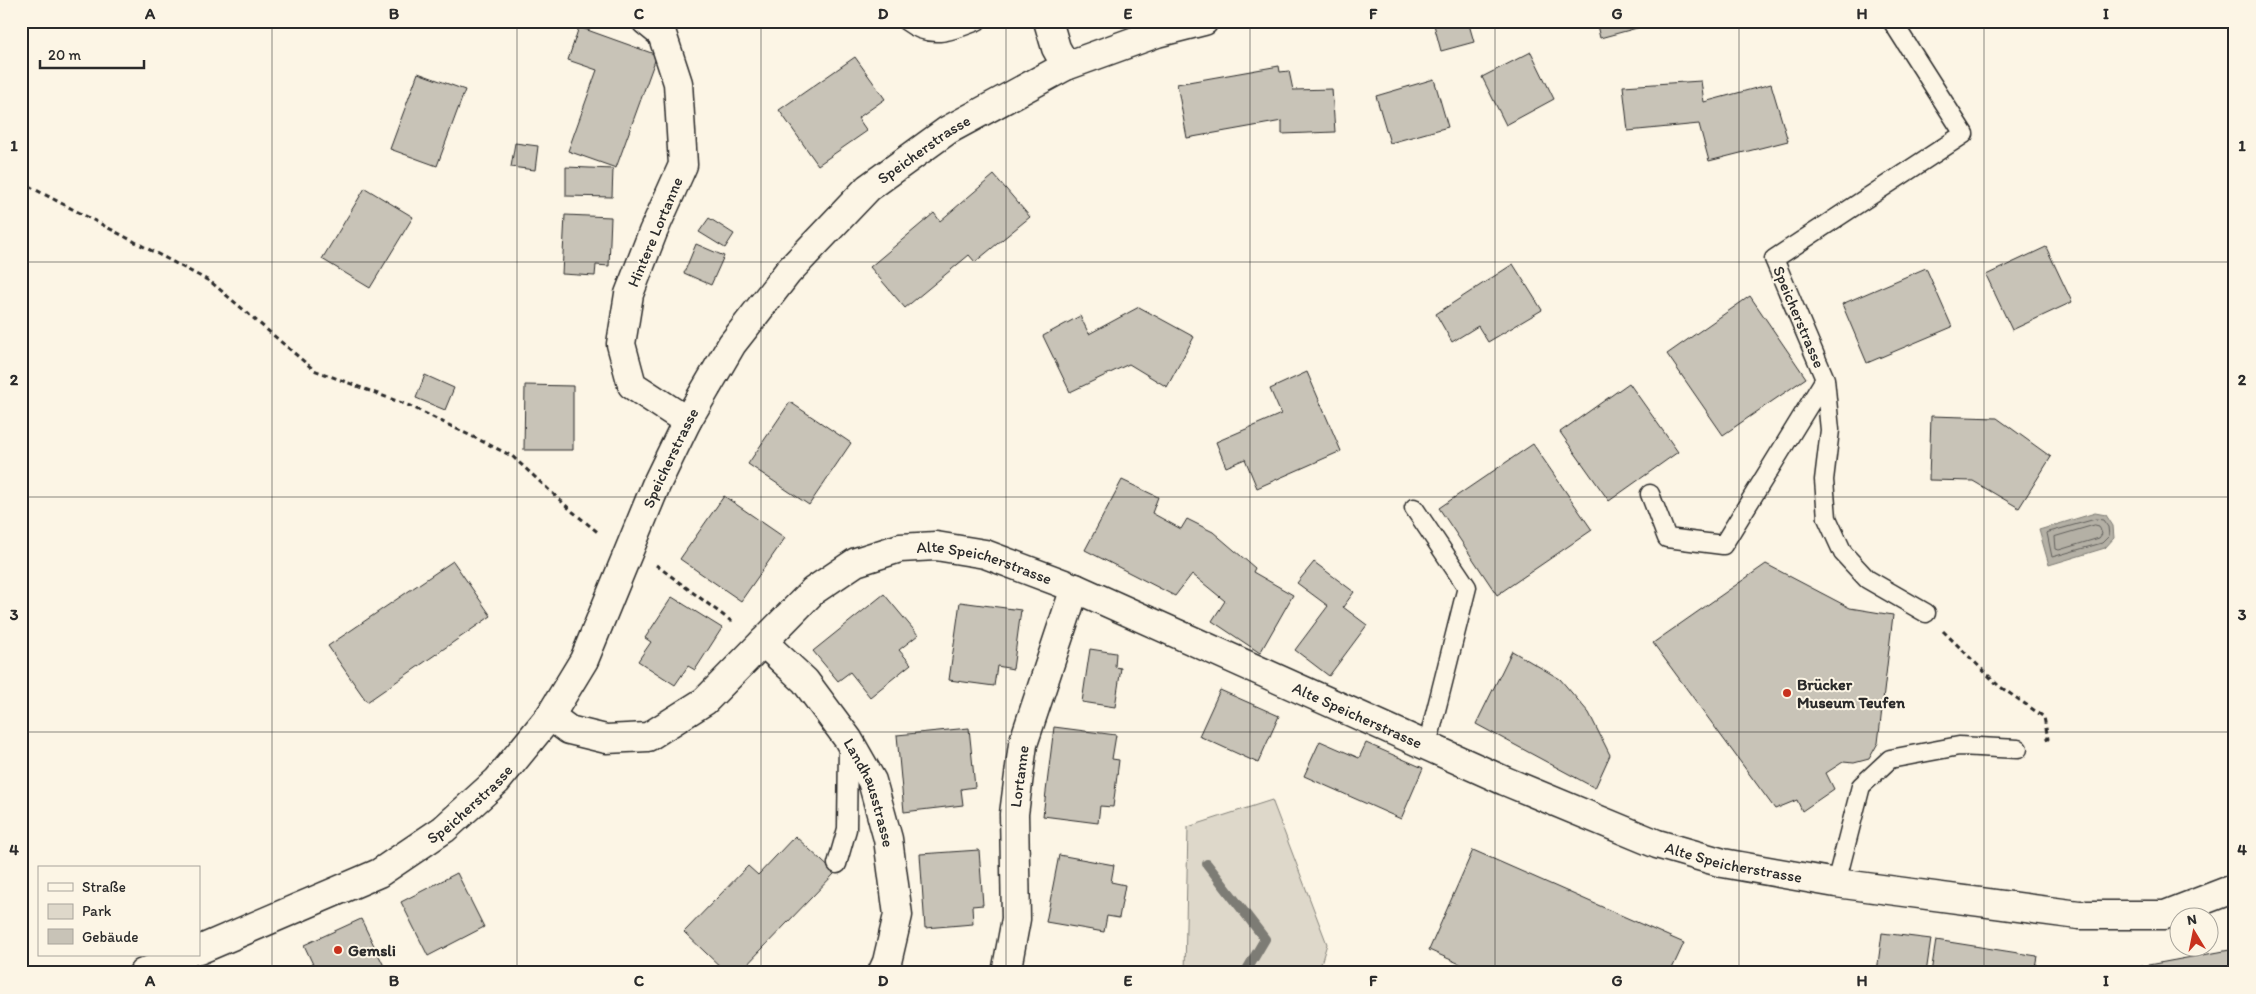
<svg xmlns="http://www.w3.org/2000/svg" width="2256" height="994" font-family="Itim,sans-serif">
  <rect width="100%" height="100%" fill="#fcf5e5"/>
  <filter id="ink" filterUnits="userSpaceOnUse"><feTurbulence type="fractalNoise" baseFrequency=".02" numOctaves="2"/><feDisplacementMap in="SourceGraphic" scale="10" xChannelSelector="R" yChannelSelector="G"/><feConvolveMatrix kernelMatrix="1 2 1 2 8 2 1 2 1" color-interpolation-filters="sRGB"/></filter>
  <g filter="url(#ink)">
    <path fill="#ded8ca" stroke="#84827a" d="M1272 800 1327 944 1318 973H1185L1188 827Z"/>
    <path fill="#b4b0a5" stroke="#7d7b74" d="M2095 513 2106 515 2113 526 2114 538 2105 548 2049 565 2039 530Z"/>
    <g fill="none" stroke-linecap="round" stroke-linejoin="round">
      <path stroke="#62605c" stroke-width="1" d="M2096 519 2103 520 2108 527 2109 536 2102 543 2052 557 2047 533Z
        M2095 525 2099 526 2102 534 2099 538 2059 550 2056 549 2055 537Z"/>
      <path stroke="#7d7b74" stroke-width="10" d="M1207 864 1265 939 1245 973"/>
    </g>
    <path fill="#c8c3b7" stroke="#2b2b2b" d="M1433 21H1468L1474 42 1441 51Z
      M1596 21H1663L1600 38Z
      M579 27 657 55 616 168 568 151 597 70 568 60Z
      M1531 52 1554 99 1506 125 1482 77Z
      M855 57 885 99 858 118 867 131 818 165 779 110Z
      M1279 66 1280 72 1289 71 1293 90 1332 89 1335 132 1282 134V121L1187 138 1177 84Z
      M418 73 465 90 437 166 390 149Z
      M1434 79 1448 127 1390 143 1376 96Z
      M1701 81 1704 102 1771 84 1788 141 1709 161 1699 124 1628 131 1623 86Z
      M515 143 538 146 535 170 511 167Z
      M566 167 613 169 612 197 566 196Z
      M994 175 1030 217 975 262 969 255 905 308 870 267 934 213 940 221Z
      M365 188 413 217 370 288 322 259Z
      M565 215 611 217 609 266 596 265 595 276 562 274Z
      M709 218 734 234 725 248 699 232Z
      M696 244 724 256 711 285 684 273Z
      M2046 247 2072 302 2012 330 1986 275Z
      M1513 264 1542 310 1488 342 1478 326 1452 342 1436 314Z
      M1926 268 1952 327 1867 363 1842 304Z
      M1750 296 1806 378 1723 435 1667 354Z
      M1139 307 1194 337 1167 387 1129 364 1070 392 1043 336 1080 316 1089 334Z
      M1307 372 1341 451 1257 488 1245 459 1226 467 1216 442 1281 414 1270 389Z
      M425 375 454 388 445 410 416 398Z
      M1629 383 1678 452 1609 501 1560 432Z
      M525 385 573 386V450H524Z
      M790 402 851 443 809 505 748 464Z
      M1931 416 1997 418 2051 457 2019 508 1973 481 1929 480Z
      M1533 444 1592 530 1497 595 1439 508Z
      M1122 480 1158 497 1152 513 1181 529 1187 519 1213 532 1255 568 1253 572 1293 595 1260 653 1212 621 1225 601 1192 574 1175 596 1085 550Z
      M724 496 785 538 741 601 680 559Z
      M453 561 491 616 367 702 328 646Z
      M1314 562 1354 592 1343 607 1367 625 1329 676 1295 650 1328 606 1297 583Z
      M1766 564 1850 608 1893 615 1878 743 1869 759 1854 763 1843 762 1826 773 1834 789 1802 811 1797 800 1775 809 1653 643Z
      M884 594 918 635 899 650 911 664 870 697 850 672 838 681 813 651Z
      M672 597 722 628 695 670 688 666 675 685 638 661 651 642 645 638Z
      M960 602 1021 610 1013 669 997 666 994 686 949 680Z
      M1090 649 1116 653 1115 667 1121 668 1115 707 1082 702Z
      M1512 651 1560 679 1589 713 1610 755 1595 788 1476 724Z
      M1220 690 1279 716 1258 763 1199 736Z
      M1054 727 1116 735 1112 759 1119 760 1113 807 1100 806 1098 823 1043 816Z
      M969 728 975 787 961 789 963 805 904 812 897 735Z
      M1320 741 1359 758 1366 743 1423 768 1401 819 1304 776Z
      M795 836 835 873 739 973H727L684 932 748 866 758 875Z
      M979 850 983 905 972 906 973 924 925 928 920 854Z
      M1473 850 1684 943 1670 973H1480L1429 950Z
      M1059 855 1114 865 1111 882 1125 885 1119 918 1107 916 1104 932 1046 922Z
      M457 873 484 927 428 956 401 902Z
      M361 919 384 966 377 969 379 973H317L304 945Z
      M1882 933 1931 939 1926 973 1877 972Z
      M1936 940 2037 956 2034 973H1931Z
      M2235 949V973H2117L2116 971Z
      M1043 968 1067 973H1042Z"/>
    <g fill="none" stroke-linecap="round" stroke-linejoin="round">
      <defs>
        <path id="lane" d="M906 21C931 40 951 31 977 21
          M1825 379 1830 430 1824 480 1827 518 1843 553 1867 579 1926 613
          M1650 494 1667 538 1723 545 1825 379 1774 259 1964 134 1892 21
          M1414 508 1467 587 1431 730 1425 745
          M837 864 847 829 848 745
          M1836 883 1861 786 1890 759 1959 746 2018 749"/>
        <g id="street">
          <path d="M646 21 662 34 678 83 683 165 653 232 629 294 621 344 632 385 687 421"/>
          <path d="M1048 21 1056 48 1066 66"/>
          <path id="s1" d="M763 642 805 681 848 739 872 781 888 839 898 915 887 962 882 973"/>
          <path id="s2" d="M550 716 569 730 606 739 648 737 705 701 813 591 856 562 900 548 936 546 985 554 1075 588 1505 781 1657 844 1723 863 1836 883 2079 915H2165L2235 888"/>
          <path id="s3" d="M1006 973 1016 919 1014 814 1023 744 1075 588"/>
        </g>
        <g id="secondary">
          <path id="s4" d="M199 950 379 873 444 829 497 781 550 716 584 660 656 485 687 421 732 344 788 272 868 188 948 130 1066 66 1157 33 1204 21"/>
          <path d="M143 973 185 955"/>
        </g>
      </defs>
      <use href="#lane" stroke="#2b2b2b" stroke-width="21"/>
      <use href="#street" stroke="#2b2b2b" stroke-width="31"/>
      <use href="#secondary" stroke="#2b2b2b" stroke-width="31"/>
      <path stroke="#2b2b2b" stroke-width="3" stroke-dasharray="5 4" stroke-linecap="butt" d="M21 182 211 282 314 370 410 406 512 456 573 512 600 534
        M656 565 735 624
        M1943 631 1999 686 2044 717 2048 739 2043 741"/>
      <use href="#lane" stroke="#fcf5e5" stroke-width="18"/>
      <use href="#street" stroke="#fcf5e5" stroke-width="28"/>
      <use href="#secondary" stroke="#fcf5e5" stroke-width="28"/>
    </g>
  </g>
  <path fill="none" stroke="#2b2b2b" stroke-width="1" stroke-opacity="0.55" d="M272 21V973M517 21V973M761 21V973M1006 21V973M1250 21V973M1495 21V973M1739 21V973M1984 21V973M21 262H2235M21 497H2235M21 732H2235"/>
  <g fill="#c8321e" stroke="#fcf5e5" stroke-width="2">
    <circle cx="1787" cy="693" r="5"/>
    <circle cx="338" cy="950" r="5"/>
  </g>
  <g text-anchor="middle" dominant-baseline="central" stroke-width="4" stroke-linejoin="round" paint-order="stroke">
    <g font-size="16" fill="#2b2b2b" stroke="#fcf5e5">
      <text stroke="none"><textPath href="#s4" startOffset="1120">Speicherstrasse</textPath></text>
      <text transform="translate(655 232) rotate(-67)">Hintere Lortanne</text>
      <text transform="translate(1799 317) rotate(67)">Speicherstrasse</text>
      <text stroke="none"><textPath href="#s4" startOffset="715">Speicherstrasse</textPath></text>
      <text stroke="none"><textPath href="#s2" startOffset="510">Alte Speicherstrasse</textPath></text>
      <text stroke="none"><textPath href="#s2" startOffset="915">Alte Speicherstrasse</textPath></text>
      <text stroke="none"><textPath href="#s3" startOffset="198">Lortanne</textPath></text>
      <text stroke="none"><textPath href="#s1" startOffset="188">Landhausstrasse</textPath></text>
      <text stroke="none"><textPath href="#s4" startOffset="310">Speicherstrasse</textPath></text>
      <text stroke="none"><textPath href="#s2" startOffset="1320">Alte Speicherstrasse</textPath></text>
    </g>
    <g font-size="16" font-weight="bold" fill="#2b2b2b" stroke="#fcf5e5" text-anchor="start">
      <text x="1797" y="684">Brücker<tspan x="1797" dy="18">Museum Teufen</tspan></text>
      <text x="348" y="950">Gemsli</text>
    </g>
  </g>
  <rect width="2256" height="994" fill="none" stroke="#fcf5e5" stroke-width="55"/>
  <rect x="38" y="866" width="162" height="90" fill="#fcf5e5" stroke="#a8a49b"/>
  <rect x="48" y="883" width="25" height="8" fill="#fcf5e5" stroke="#a8a49b"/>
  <text x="82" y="892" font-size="15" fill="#2b2b2b">Straße</text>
  <rect x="48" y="904" width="25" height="15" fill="#ded8ca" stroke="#a8a49b"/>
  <text x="82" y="916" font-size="15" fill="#2b2b2b">Park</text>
  <rect x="48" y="929" width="25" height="15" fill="#c8c3b7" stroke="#a8a49b"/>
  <text x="82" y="942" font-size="15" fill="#2b2b2b">Gebäude</text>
  <g transform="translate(2194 932) rotate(350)"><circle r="24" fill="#fcf5e5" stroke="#a8a49b"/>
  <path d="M0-4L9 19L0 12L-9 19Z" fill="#c8321e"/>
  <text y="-8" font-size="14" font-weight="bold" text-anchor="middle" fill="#2b2b2b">N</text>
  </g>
  <path d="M40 60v8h104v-8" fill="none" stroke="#2b2b2b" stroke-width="2.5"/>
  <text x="48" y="60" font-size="15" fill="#2b2b2b" stroke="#fcf5e5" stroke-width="4" paint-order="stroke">20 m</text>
  <rect x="28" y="28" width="2200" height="938" fill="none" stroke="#2b2b2b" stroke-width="2"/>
  <g font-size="16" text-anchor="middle" font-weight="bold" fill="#2b2b2b">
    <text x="150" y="19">A</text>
    <text x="394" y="19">B</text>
    <text x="639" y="19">C</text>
    <text x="883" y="19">D</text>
    <text x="1128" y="19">E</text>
    <text x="1373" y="19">F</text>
    <text x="1617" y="19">G</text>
    <text x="1862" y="19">H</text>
    <text x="2106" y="19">I</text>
    <text x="14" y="151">1</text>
    <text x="2242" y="151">1</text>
    <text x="14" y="385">2</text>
    <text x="2242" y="385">2</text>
    <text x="14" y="620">3</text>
    <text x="2242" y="620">3</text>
    <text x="14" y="855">4</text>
    <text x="2242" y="855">4</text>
    <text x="150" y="986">A</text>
    <text x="394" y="986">B</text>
    <text x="639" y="986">C</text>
    <text x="883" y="986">D</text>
    <text x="1128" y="986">E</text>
    <text x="1373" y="986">F</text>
    <text x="1617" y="986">G</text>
    <text x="1862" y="986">H</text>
    <text x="2106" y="986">I</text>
  </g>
</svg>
